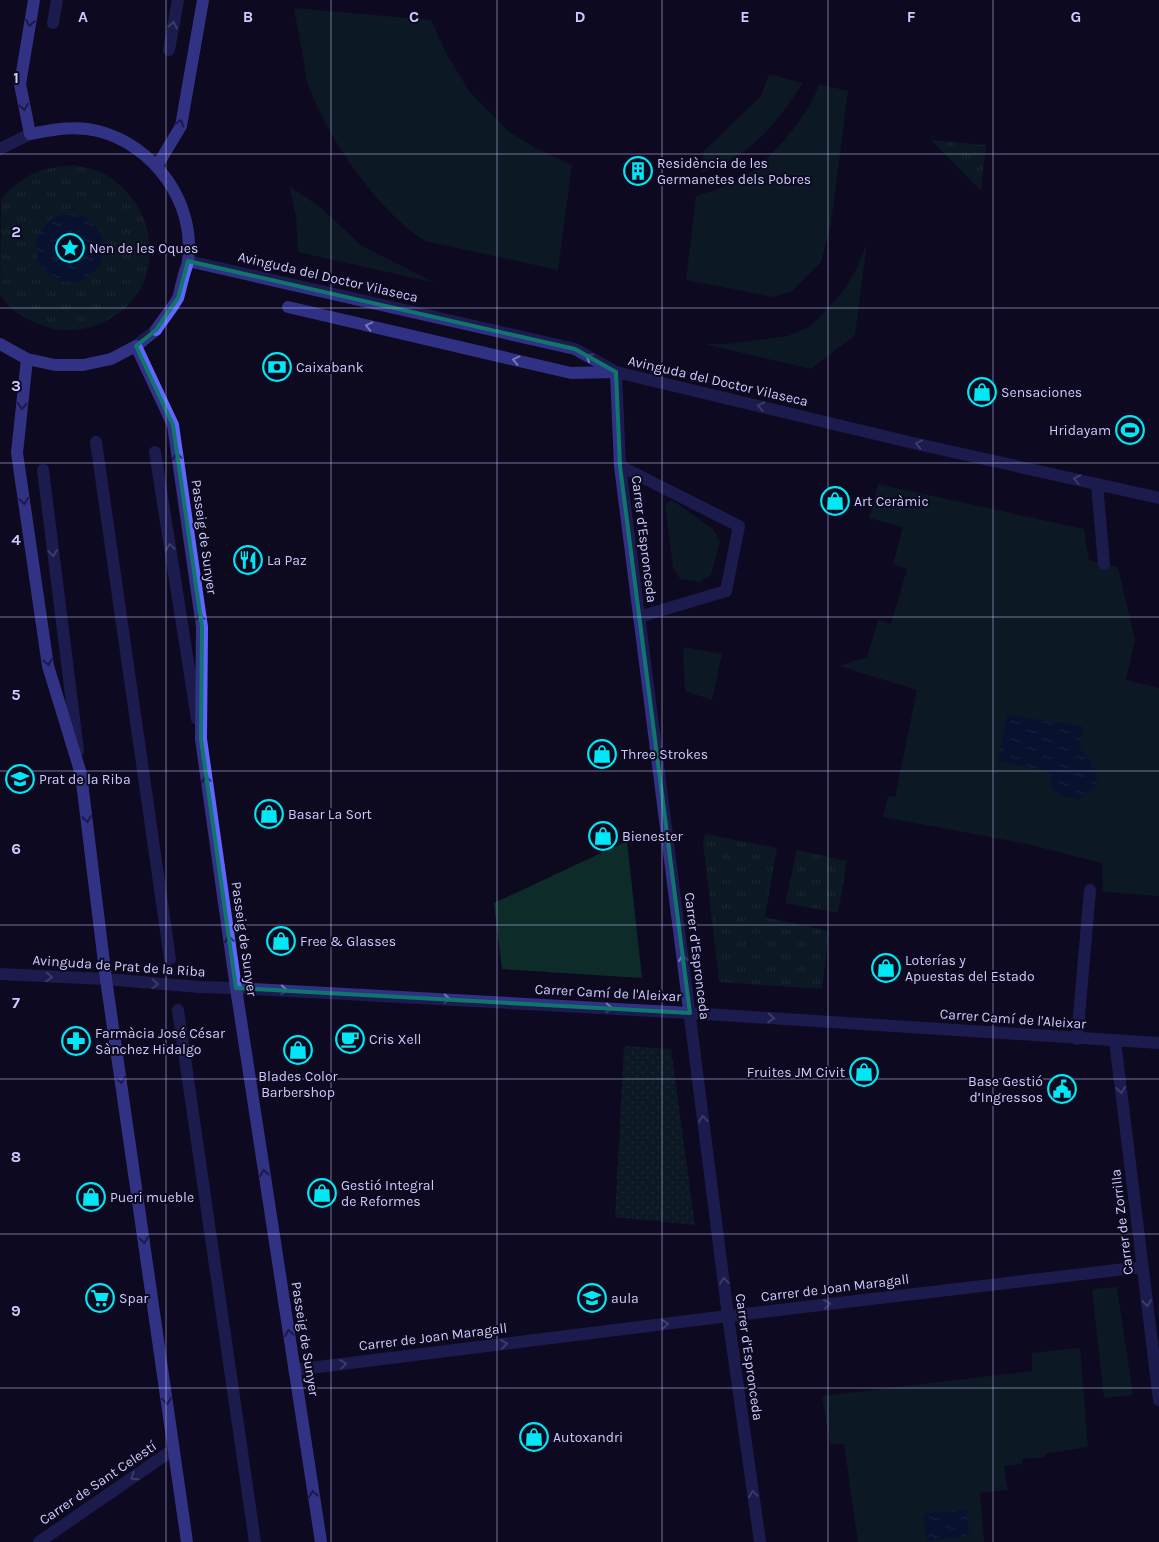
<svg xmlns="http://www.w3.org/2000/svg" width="1159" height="1542" font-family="Karla,sans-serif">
  <defs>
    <pattern id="grass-dots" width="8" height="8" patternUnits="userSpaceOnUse" patternTransform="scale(1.25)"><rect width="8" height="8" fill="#0d2b28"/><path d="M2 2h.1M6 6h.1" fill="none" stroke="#2f4848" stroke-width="1.8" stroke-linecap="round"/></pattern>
    <pattern id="park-tufts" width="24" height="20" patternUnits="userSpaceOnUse" patternTransform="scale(1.25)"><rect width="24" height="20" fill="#0d2b28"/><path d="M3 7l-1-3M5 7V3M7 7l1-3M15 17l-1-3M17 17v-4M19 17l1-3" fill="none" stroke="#2f4848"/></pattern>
    <pattern id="water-ripples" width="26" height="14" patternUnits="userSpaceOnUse" patternTransform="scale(1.25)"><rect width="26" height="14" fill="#041d40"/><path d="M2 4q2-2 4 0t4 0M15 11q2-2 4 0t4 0" fill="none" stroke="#273c5d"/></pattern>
  </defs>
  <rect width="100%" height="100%" fill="#0d0a20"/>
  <path fill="url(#grass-dots)" d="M624 1046 671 1049 695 1225 615 1217Z"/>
  <path fill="url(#park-tufts)" d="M931 140 986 145 981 191Z
    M73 165C81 167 91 168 99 171 111 176 123 187 131 197 151 221 156 257 142 286 124 321 78 340 41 325 25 319 9 310 0 294L1 198C28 173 36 169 73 165Z
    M705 834 777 848 765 917 829 931 822 989 719 982 703 843Z
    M797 850 847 861 838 913 785 903Z"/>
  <path fill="#0d2b28" d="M294 8 431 20 446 53 469 91 508 131 539 150 572 165 558 270 425 241C377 210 329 140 309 87 305 78 305 67 303 57 300 41 297 25 294 8Z
    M769 74 803 83C774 126 752 156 701 173L704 151 761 96Z
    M819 84 848 91 831 224 821 262 791 292 773 297 686 280 696 196C715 190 734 184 750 173 774 155 811 113 819 84Z
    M289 186 320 207 362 246 436 283 298 252 296 216Z
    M867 243 855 335 811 369 704 344H727L788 336 811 326 841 294 855 272Z
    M878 484 1084 529 1089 560 1118 567 1135 640 1126 680 1159 688V896L1103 892 1102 863 1027 844 883 817 888 796 895 797 917 690 839 666 867 657 878 620 891 624 907 569 893 564 903 527 869 518Z
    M672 500 713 529 720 541 711 575 700 582 680 579 673 568 665 504Z
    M683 647 722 654 712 700 685 691Z
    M627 841 642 978 502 969 494 903Z
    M1117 1287 1133 1395 1104 1398 1092 1291 1093 1289Z
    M1080 1348 1088 1447 1045 1454 1046 1457 1022 1459 1023 1464 1004 1466 1008 1490 980 1493 984 1542H858L844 1444H830L822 1396 1032 1371V1353Z"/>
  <path fill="url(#water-ripples)" d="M36 248a34 34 0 1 1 68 0a34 34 0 1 1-68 0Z
    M1007 715 1083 726 1080 748 1089 759 1098 776 1094 789 1078 799 1061 796 1051 787 1049 771 998 761Z
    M967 1509 969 1536 927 1541 923 1514Z"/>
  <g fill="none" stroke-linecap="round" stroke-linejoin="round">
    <path stroke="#303185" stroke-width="12" d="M53 23 57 0
      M169 50 178 0
      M288 307 571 373 616 372
      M155 452 197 719
      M620 466 739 526 726 591 639 617
      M43 470 78 751
      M1097 484 1104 564
      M1077 1039 1090 890"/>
    <path stroke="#303185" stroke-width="12" d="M0 149 30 134
      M188 261 575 349 616 372 913 443 1159 498
      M136 346 156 330
      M616 372 620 466 728 1316 760 1542
      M96 442 170 959
      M0 974 106 979 199 987 236 988 690 1013 1159 1043
      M178 1010 255 1542
      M1115 1041 1159 1400
      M294 1370 728 1316 1142 1267
      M39 1542 174 1449"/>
    <path stroke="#6165ff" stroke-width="12" d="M34 0 20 84 30 134C52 130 75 125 98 131 154 145 196 203 188 261 187 267 184 273 183 279 181 285 180 292 178 298 172 309 163 319 156 330
      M157 166 181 126 203 0
      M0 344 27 359 55 365H83L111 359 136 346 173 425 202 627 201 739 236 988 321 1542
      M27 359 17 453 48 666 81 774 106 979 187 1542"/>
  </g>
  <defs><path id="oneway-chevron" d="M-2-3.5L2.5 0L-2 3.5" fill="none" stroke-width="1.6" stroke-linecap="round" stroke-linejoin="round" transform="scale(1.25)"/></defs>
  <g stroke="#2f2e79">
    <use href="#oneway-chevron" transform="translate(30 23) rotate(99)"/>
    <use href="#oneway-chevron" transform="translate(24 107) rotate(79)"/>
    <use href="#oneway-chevron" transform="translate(180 123) rotate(-72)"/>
    <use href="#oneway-chevron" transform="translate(22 406) rotate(96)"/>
    <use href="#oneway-chevron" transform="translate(177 456) rotate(-98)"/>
    <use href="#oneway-chevron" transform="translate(24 501) rotate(82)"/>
    <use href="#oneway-chevron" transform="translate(200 617) rotate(-98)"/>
    <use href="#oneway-chevron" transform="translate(48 662) rotate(79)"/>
    <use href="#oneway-chevron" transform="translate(206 779) rotate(-98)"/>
    <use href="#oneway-chevron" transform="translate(87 819) rotate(83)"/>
    <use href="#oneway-chevron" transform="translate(229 939) rotate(-98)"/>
    <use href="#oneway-chevron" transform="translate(121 1080) rotate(82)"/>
    <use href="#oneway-chevron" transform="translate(264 1173) rotate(-99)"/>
    <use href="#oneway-chevron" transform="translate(144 1240) rotate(82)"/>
    <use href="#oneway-chevron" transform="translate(289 1333) rotate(-99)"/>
    <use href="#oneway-chevron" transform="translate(167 1401) rotate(82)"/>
    <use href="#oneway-chevron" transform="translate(313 1494) rotate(-99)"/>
  </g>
  <g stroke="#7776bc">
    <use href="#oneway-chevron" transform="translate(173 25) rotate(-80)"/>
    <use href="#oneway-chevron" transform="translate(369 326) rotate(-167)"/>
    <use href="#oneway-chevron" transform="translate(589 357) rotate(-151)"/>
    <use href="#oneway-chevron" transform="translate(516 360) rotate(-167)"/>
    <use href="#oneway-chevron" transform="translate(761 406) rotate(-167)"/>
    <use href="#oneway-chevron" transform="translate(919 444) rotate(-167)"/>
    <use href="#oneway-chevron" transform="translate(1077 479) rotate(-168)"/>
    <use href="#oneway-chevron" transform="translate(170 547) rotate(-99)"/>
    <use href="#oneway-chevron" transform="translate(53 553) rotate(83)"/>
    <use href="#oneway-chevron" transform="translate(683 958) rotate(-97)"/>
    <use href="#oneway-chevron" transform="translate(49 977) rotate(3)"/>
    <use href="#oneway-chevron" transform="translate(155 984) rotate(3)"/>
    <use href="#oneway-chevron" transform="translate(284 990) rotate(3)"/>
    <use href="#oneway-chevron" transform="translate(447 999) rotate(3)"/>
    <use href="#oneway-chevron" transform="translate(609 1008) rotate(3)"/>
    <use href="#oneway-chevron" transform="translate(771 1018) rotate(4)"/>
    <use href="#oneway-chevron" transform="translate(1121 1090) rotate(83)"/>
    <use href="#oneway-chevron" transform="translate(703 1119) rotate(-97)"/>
    <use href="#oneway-chevron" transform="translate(724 1281) rotate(-97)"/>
    <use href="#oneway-chevron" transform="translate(1147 1303) rotate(83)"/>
    <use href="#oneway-chevron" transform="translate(827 1304) rotate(-7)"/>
    <use href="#oneway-chevron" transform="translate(665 1324) rotate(-7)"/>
    <use href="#oneway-chevron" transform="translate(504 1344) rotate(-7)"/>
    <use href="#oneway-chevron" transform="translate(343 1364) rotate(-7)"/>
    <use href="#oneway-chevron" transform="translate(134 1477) rotate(146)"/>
    <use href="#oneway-chevron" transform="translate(753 1494) rotate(-98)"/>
  </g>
  <path d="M0 0H1159V1542H0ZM188 261 575 349 616 372 620 466 690 1013 236 988 201 739 202 627 173 425 136 346 156 330 178 298Z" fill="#0d0a20" fill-opacity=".55" fill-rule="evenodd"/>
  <path fill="none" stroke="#0f766e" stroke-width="4" stroke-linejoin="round" d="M188 261 575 349 616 372 620 466 690 1013 236 988 201 739 202 627 173 425 136 346 156 330 178 298Z"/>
  <path fill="none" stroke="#cdcaff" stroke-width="1" stroke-opacity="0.55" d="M166 0V1542M331 0V1542M497 0V1542M662 0V1542M828 0V1542M993 0V1542M0 154H1159M0 308H1159M0 463H1159M0 617H1159M0 771H1159M0 925H1159M0 1079H1159M0 1234H1159M0 1388H1159"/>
  <defs>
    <symbol id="building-ring" viewBox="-11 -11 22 22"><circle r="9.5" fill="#0d0a20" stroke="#00e8f5" stroke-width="1.5"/><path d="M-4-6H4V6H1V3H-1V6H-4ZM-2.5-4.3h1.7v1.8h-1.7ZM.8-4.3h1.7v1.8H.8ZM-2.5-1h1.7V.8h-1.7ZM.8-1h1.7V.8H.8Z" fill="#00e8f5"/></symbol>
    <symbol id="sight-ring" viewBox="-11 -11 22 22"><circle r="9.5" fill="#0d0a20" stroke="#00e8f5" stroke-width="1.5"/><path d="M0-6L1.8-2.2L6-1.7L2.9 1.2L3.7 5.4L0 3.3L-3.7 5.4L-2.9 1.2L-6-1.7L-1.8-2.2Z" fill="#00e8f5"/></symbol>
    <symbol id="bank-ring" viewBox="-11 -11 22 22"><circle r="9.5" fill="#0d0a20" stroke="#00e8f5" stroke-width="1.5"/><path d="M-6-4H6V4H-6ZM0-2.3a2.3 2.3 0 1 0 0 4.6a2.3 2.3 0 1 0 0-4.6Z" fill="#00e8f5"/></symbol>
    <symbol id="shop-ring" viewBox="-11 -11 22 22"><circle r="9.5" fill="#0d0a20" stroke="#00e8f5" stroke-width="1.5"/><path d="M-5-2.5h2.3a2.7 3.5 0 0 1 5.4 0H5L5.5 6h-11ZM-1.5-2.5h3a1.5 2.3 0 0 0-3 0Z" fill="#00e8f5"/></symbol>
    <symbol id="stadium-ring" viewBox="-11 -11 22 22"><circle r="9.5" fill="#0d0a20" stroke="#00e8f5" stroke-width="1.5"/><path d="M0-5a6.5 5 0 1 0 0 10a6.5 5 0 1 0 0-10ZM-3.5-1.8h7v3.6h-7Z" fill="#00e8f5"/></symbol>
    <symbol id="restaurant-ring" viewBox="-11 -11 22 22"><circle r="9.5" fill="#0d0a20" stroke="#00e8f5" stroke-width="1.5"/><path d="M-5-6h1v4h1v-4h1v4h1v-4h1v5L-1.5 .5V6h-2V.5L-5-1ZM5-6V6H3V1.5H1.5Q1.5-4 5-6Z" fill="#00e8f5"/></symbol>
    <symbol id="school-ring" viewBox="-11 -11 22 22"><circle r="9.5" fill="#0d0a20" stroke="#00e8f5" stroke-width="1.5"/><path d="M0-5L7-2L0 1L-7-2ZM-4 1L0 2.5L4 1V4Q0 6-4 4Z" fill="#00e8f5"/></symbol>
    <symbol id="cafe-ring" viewBox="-11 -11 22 22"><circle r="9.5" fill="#0d0a20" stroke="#00e8f5" stroke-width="1.5"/><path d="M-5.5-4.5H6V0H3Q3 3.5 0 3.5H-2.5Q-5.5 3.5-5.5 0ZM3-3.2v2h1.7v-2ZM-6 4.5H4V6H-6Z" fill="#00e8f5"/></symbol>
    <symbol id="pharmacy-ring" viewBox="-11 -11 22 22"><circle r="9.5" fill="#0d0a20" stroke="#00e8f5" stroke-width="1.5"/><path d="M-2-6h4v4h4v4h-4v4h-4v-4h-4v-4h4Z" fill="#00e8f5"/></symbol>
    <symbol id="civic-ring" viewBox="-11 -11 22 22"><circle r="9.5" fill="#0d0a20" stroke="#00e8f5" stroke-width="1.5"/><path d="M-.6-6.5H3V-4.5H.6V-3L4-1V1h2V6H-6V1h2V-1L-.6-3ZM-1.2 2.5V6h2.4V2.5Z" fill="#00e8f5"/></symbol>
    <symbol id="supermarket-ring" viewBox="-11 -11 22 22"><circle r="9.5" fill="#0d0a20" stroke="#00e8f5" stroke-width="1.5"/><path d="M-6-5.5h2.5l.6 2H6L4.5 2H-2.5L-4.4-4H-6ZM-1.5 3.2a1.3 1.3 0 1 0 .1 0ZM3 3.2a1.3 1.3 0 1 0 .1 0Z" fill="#00e8f5"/></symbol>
    <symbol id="university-ring" viewBox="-11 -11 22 22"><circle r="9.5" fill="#0d0a20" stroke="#00e8f5" stroke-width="1.5"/><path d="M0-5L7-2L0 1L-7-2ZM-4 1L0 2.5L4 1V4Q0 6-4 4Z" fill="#00e8f5"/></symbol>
  </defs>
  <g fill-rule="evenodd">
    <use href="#building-ring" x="622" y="155" width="32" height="32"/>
    <use href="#sight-ring" x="54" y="232" width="32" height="32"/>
    <use href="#bank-ring" x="261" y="351" width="32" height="32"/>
    <use href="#shop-ring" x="966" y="376" width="32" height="32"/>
    <use href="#stadium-ring" x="1114" y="414" width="32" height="32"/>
    <use href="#shop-ring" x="819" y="485" width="32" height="32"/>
    <use href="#restaurant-ring" x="232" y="544" width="32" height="32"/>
    <use href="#shop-ring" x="586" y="738" width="32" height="32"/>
    <use href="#school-ring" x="4" y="763" width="32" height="32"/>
    <use href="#shop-ring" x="253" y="798" width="32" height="32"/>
    <use href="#shop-ring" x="587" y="820" width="32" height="32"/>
    <use href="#shop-ring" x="265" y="925" width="32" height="32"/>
    <use href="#shop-ring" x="870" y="952" width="32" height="32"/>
    <use href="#cafe-ring" x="334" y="1023" width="32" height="32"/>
    <use href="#pharmacy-ring" x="60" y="1025" width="32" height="32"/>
    <use href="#shop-ring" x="282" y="1034" width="32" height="32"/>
    <use href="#shop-ring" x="848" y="1056" width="32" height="32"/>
    <use href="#civic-ring" x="1046" y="1073" width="32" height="32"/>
    <use href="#shop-ring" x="306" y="1177" width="32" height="32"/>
    <use href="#shop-ring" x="75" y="1181" width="32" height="32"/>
    <use href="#supermarket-ring" x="84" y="1282" width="32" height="32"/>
    <use href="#university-ring" x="576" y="1282" width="32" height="32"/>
    <use href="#shop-ring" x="518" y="1421" width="32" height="32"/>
  </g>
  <g text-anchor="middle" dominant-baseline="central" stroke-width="4" stroke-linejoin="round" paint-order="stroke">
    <g font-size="14" fill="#cdcaff" stroke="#0d0a20" text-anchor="start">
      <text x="657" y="163">Residència de les<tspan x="657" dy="16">Germanetes dels Pobres</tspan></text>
      <text x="89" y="248">Nen de les Oques</text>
      <text x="296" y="367">Caixabank</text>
      <text x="1001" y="392">Sensaciones</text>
      <text x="1111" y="430" text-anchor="end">Hridayam</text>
      <text x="854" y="501">Art Ceràmic</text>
      <text x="267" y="560">La Paz</text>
      <text x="621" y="754">Three Strokes</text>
      <text x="39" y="779">Prat de la Riba</text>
      <text x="288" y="814">Basar La Sort</text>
      <text x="622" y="836">Bienester</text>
      <text x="300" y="941">Free &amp; Glasses</text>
      <text x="905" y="960">Loterías y<tspan x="905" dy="16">Apuestas del Estado</tspan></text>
      <text x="95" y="1033">Farmàcia José César<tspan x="95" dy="16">Sànchez Hidalgo</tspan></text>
      <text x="369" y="1039">Cris Xell</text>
      <text x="845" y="1072" text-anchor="end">Fruites JM Civit</text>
      <text x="298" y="1076" text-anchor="middle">Blades Color<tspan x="298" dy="16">Barbershop</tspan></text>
      <text x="1043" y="1081" text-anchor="end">Base Gestió<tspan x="1043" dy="16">d’Ingressos</tspan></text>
      <text x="341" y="1185">Gestió Integral<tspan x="341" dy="16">de Reformes</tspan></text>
      <text x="110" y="1197">Pueri mueble</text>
      <text x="119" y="1298">Spar</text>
      <text x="611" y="1298">aula</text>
      <text x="553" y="1437">Autoxandri</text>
    </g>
    <g font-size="14" fill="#cdcaff" stroke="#0d0a20">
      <text transform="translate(328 277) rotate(13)">Avinguda del Doctor Vilaseca</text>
      <text transform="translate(718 381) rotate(13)">Avinguda del Doctor Vilaseca</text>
      <text transform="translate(204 537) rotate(82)">Passeig de Sunyer</text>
      <text transform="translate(644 539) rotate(83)">Carrer d’Espronceda</text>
      <text transform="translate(244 939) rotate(82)">Passeig de Sunyer</text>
      <text transform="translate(697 956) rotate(83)">Carrer d’Espronceda</text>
      <text transform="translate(119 966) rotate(4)">Avinguda de Prat de la Riba</text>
      <text transform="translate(608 993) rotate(3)">Carrer Camí de l'Aleixar</text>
      <text transform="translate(1013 1019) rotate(4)">Carrer Camí de l'Aleixar</text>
      <text transform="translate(1122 1222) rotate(-97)">Carrer de Zorrilla</text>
      <text transform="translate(835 1288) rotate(-7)">Carrer de Joan Maragall</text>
      <text transform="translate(433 1337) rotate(-7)">Carrer de Joan Maragall</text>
      <text transform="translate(305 1339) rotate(81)">Passeig de Sunyer</text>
      <text transform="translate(749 1357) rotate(82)">Carrer d’Espronceda</text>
      <text transform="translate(98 1483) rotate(-34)">Carrer de Sant Celestí</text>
    </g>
  </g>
  <g font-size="16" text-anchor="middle" font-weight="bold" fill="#cdcaff" stroke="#0d0a20" stroke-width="4" stroke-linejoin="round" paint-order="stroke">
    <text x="83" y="22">A</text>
    <text x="248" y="22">B</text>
    <text x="414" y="22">C</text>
    <text x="580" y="22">D</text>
    <text x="745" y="22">E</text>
    <text x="911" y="22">F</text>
    <text x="1076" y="22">G</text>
    <text x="16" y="83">1</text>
    <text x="16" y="237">2</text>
    <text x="16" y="391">3</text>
    <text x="16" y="545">4</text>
    <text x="16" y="700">5</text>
    <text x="16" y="854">6</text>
    <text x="16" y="1008">7</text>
    <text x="16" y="1162">8</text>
    <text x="16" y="1316">9</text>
  </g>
</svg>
